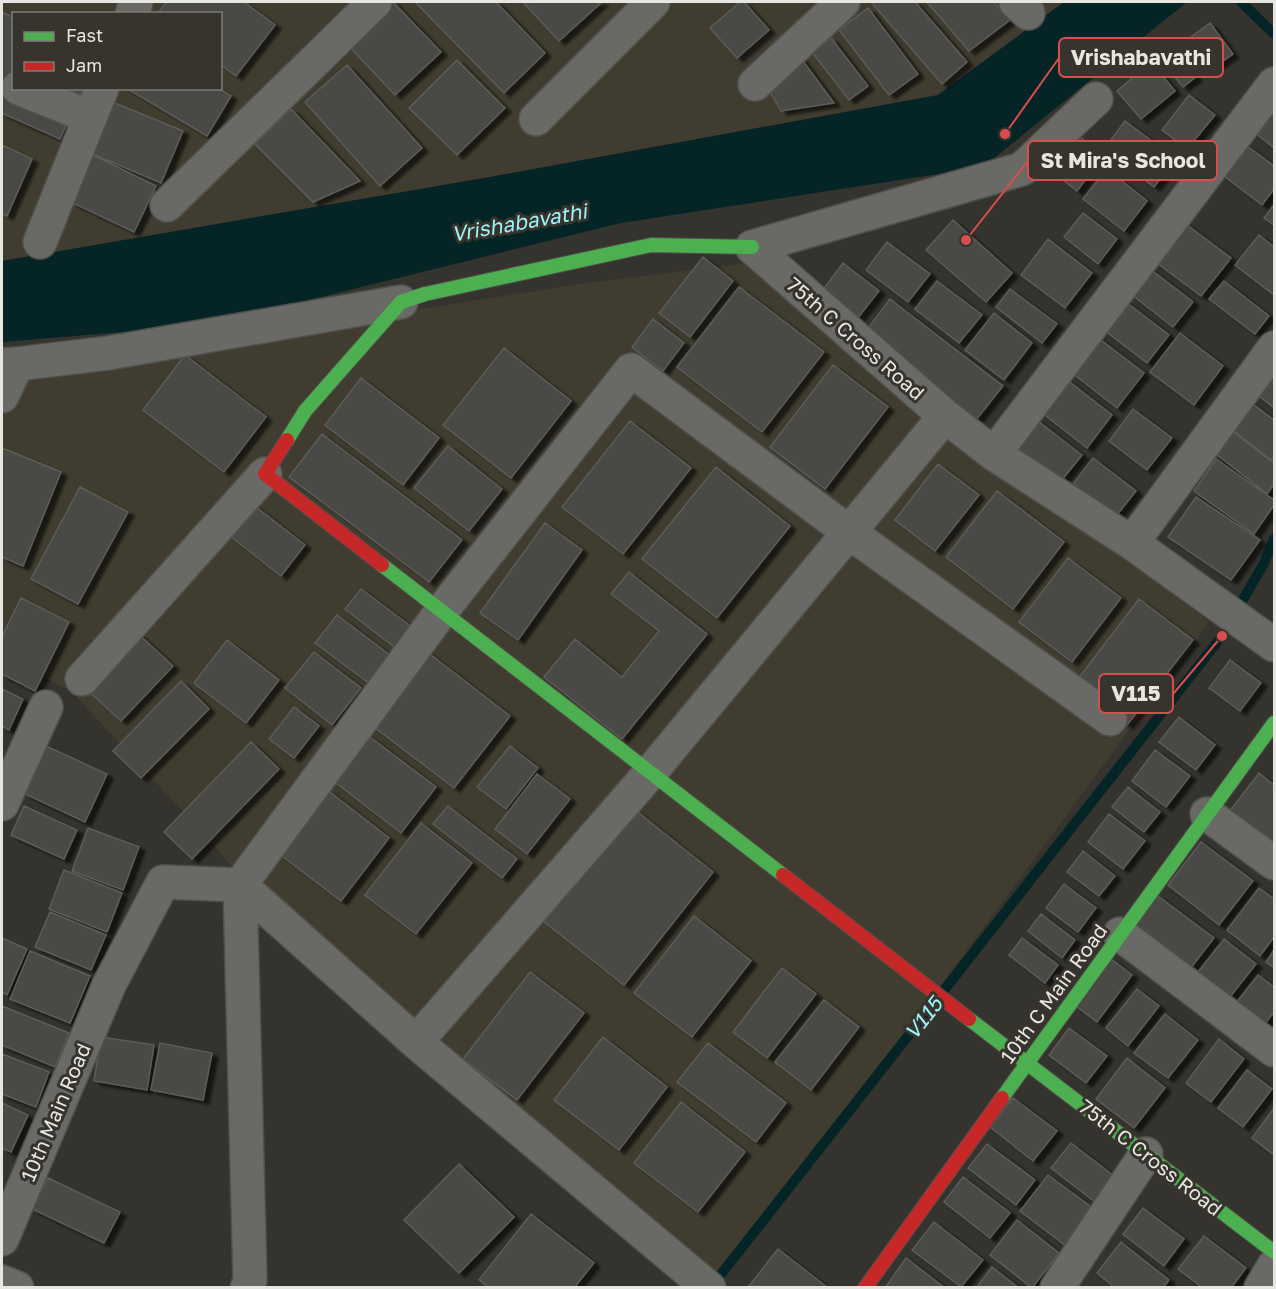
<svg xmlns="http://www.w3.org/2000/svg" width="1276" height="1289" font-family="'Golos Text',sans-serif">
  <defs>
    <filter id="shadow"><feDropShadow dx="6" dy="4" stdDeviation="1.5" flood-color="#0009"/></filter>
  </defs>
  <rect width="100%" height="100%" fill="#34332e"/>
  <path fill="#403d30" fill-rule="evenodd" d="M2 2H1064L938 95 490 177 2 261ZM14 14H220V88H14Z
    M756 262 1209 622 720 1285 314 961 202 832 71 691 2 657V376L579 284Z"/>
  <path fill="#052426" d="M1064 2H1187L983 167 621 223 207 325 2 342V261L490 177 938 95Z"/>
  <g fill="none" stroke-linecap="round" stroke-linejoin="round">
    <path stroke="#052426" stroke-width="10" d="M1241 2 1274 34
      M711 1287 1222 636 1263 565 1274 539"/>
  </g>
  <path fill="#494844" stroke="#5d5c58" stroke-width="1.5" filter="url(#shadow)" d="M167 2H244L275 25 236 76 220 64V14H157Z
    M385 2H393L441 52 395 95 344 41Z
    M415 2H496L545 53 504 93Z
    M523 2H602L559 41Z
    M740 2H744L769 30 737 58 710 28Z
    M871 2H915L967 62 942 84Z
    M927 2H994L1010 20 969 51Z
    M868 8 918 74 889 95 839 30Z
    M2 12 14 18V88H83L60 139 2 113Z
    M1210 23 1233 54 1210 70 1187 40Z
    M831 38 868 86 849 100 812 52Z
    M1173 49 1196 77 1183 87 1160 59Z
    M800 57 834 103 781 111 765 83Z
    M457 60 505 108 457 155 409 108Z
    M1151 62 1175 91 1141 119 1117 91Z
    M347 65 422 148 380 186 305 102Z
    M126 88H218L231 96 207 136Z
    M1189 95 1215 115 1187 149 1162 130Z
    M1274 97V148L1250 129Z
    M110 101 183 131 161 183 88 152Z
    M291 109 360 181 313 202 255 144Z
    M1125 121 1176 159 1154 187 1104 149Z
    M1080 137 1104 155 1077 191 1053 172Z
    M1239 140 1274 166V189L1262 205 1216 170Z
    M2 145 32 159 7 216 2 213Z
    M93 155 156 186 134 232 71 202Z
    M1107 169 1147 201 1124 231 1083 199Z
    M1274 205V225L1264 218Z
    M1083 213 1117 239 1098 264 1064 237Z
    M1175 216 1231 258 1201 296 1145 254Z
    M953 220 1012 273 986 302 926 250Z
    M1259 235 1274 247V295L1235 265Z
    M1048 239 1092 273 1065 308 1021 275Z
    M887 242 930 274 908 302 866 270Z
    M703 257 733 281 690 337 659 313Z
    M1141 262 1193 302 1173 327 1122 287Z
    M843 263 879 291 857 319 822 291Z
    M937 281 982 315 959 343 915 309Z
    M1224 281 1269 316 1255 334 1209 299Z
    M739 287 824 352 762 432 677 367Z
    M1010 289 1057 324 1042 343 996 307Z
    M890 299 1003 386 972 425 860 339Z
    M1122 299 1169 335 1147 363 1100 327Z
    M994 313 1032 343 1004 380 965 350Z
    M653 319 684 343 663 371 632 347Z
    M1089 331 1144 373 1117 408 1062 365Z
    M1180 333 1223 366 1194 405 1150 372Z
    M504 348 571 401 511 478 443 425Z
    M185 355 266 417 224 472 143 410Z
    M833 365 888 407 825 489 770 447Z
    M1262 373 1274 383V408L1250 389Z
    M1062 376 1112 415 1087 448 1037 409Z
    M361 378 439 438 403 485 325 425Z
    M1246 399 1274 420V462L1226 425Z
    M1133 409 1172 438 1147 470 1109 441Z
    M1029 414 1082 455 1057 486 1004 445Z
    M630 421 691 468 623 554 562 507Z
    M1232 431 1274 463V484L1267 494 1215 453Z
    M322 434 462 540 429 582 289 477Z
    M448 446 502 489 469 531 414 488Z
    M2 448 61 472 23 566 2 557Z
    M1093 458 1136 491 1112 521 1070 488Z
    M1216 459 1274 500V505L1254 534 1194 491Z
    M938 464 979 495 935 551 895 520Z
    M716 467 790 526 717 618 642 559Z
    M80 487 128 512 78 604 31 579Z
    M997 491 1064 542 1013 609 946 557Z
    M1196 497 1260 540 1231 580 1168 537Z
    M248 501 305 545 281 576 225 532Z
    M545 523 582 550 518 640 480 613Z
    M1068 558 1121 598 1072 662 1019 622Z
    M629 572 707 634 622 739 544 677 575 639 622 677 659 631 611 594Z
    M361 589 414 629 398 650 345 609Z
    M21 598 69 622 35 691 2 674V637Z
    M1139 599 1193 640 1127 725 1074 684Z
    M337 615 391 656 370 684 315 643Z
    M134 630 173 666 121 721 82 685Z
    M227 640 279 680 246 723 194 683Z
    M426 651 510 716 454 788 370 724Z
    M314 652 361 688 332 725 285 688Z
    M1230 660 1261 683 1240 711 1209 688Z
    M181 681 209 709 141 778 113 751Z
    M2 689 23 699 9 730 2 726Z
    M294 707 319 726 294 758 269 739Z
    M1179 717 1215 745 1196 770 1159 742Z
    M362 731 436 787 401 833 327 776Z
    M251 742 279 769 192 859 164 832Z
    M46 746 107 774 85 822 25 794Z
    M510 746 538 768 506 809 477 787Z
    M1155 750 1190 776 1166 807 1132 781Z
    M1259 773 1274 785V848L1229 812Z
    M537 774 570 799 527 854 495 829Z
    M1128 787 1160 812 1144 832 1112 807Z
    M326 789 389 838 341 901 277 852Z
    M24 806 77 830 64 859 11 835Z
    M448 806 517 859 502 878 433 824Z
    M634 809 713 872 624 985 544 922Z
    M1109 814 1145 841 1123 869 1088 842Z
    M421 823 472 863 416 934 365 895Z
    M88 828 139 847 123 890 72 871Z
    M1201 842 1253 881 1219 925 1168 885Z
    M1083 851 1115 876 1099 896 1067 872Z
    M64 870 122 893 107 932 49 909Z
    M1064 884 1096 908 1078 932 1046 908Z
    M1259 888 1274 899V937L1260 956 1227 930Z
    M1158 896 1214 938 1190 969 1135 926Z
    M50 912 106 935 91 970 35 947Z
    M1041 914 1075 940 1062 958 1028 931Z
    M694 916 751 961 692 1037 634 993Z
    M2 938 27 949 7 995 2 992Z
    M1022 938 1058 965 1045 983 1009 955Z
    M1224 939 1256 964 1230 997 1198 972Z
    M1274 950V968L1266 962Z
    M30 951 90 976 70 1023 10 999Z
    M1111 959 1132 975 1097 1022 1075 1005Z
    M782 968 816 994 767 1058 733 1032Z
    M530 972 584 1013 517 1100 463 1059Z
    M1258 975 1274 987V1012L1264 1025 1236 1003Z
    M1137 989 1159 1006 1128 1046 1106 1028Z
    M824 1000 859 1027 811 1090 775 1062Z
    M2 1006 69 1033 55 1067 2 1045Z
    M1165 1014 1198 1040 1168 1078 1134 1053Z
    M1069 1028 1107 1056 1086 1083 1049 1055Z
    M101 1037 154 1045 147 1090 94 1081Z
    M603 1037 667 1087 619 1150 554 1100Z
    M1219 1039 1244 1059 1211 1102 1186 1083Z
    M160 1043 212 1053 203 1100 151 1090Z
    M708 1043 786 1103 756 1142 677 1082Z
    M2 1054 49 1072 36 1107 2 1094Z
    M1127 1058 1165 1088 1134 1128 1096 1099Z
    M1247 1070 1272 1089 1243 1127 1218 1108Z
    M1013 1098 1057 1131 1033 1161 990 1127Z
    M681 1102 745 1152 698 1212 634 1163Z
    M2 1103 28 1115 11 1152 2 1148Z
    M1274 1108V1155L1252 1138Z
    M1071 1143 1115 1177 1095 1202 1051 1168Z
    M987 1144 1035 1180 1016 1205 968 1168Z
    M459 1164 514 1217 459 1273 404 1220Z
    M1048 1175 1094 1209 1066 1246 1020 1211Z
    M963 1177 1010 1213 990 1238 944 1202Z
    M48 1178 120 1212 104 1243 32 1209Z
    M1143 1208 1184 1239 1164 1266 1123 1234Z
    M531 1214 594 1263 574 1288H489L479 1280Z
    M1017 1220 1059 1253 1032 1288 990 1255Z
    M934 1222 983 1260 961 1287 912 1250Z
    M1204 1236 1246 1268 1231 1288H1203L1178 1269Z
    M1121 1242 1169 1280 1163 1288H1115L1097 1273Z
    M778 1249 828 1288 749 1286Z
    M906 1258 945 1288H885Z
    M992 1267 1019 1288H976Z"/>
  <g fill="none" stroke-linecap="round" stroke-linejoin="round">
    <defs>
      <path id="street" d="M1016 2 1028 13
        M132 14 136 2
        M755 84 843 2
        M18 88 90 117
        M1096 99 1022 169 752 247 945 416 994 454 1132 543 1274 645
        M536 119 653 2
        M167 205 375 2
        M40 242 102 88
        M2 365 17 364 109 353 401 302
        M2 396 17 364
        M994 454 1274 84
        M1132 543 1274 348
        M82 679 265 474
        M2 804 46 707
        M1207 814 1274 863
        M1120 934 1274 1050
        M2 1239 109 985 163 882 240 885 416 1042
        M2 1282 17 1288
        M247 1288 250 1280 240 885 441 612 631 370 850 533 1110 719
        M709 1288 416 1042 650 773 945 416
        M1057 1288 1146 1154
        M1261 1288 1274 1266"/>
      <path id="fast" d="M287 440 305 411 401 302 425 294 651 245 752 247
        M382 565 783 875
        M969 1019 1274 1252
        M1002 1098 1274 723"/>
      <path id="jam" d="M287 440 265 474 382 565
        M783 875 969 1019
        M865 1288 1002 1098"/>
    </defs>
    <use href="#street" stroke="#504f4b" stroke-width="36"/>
    <use href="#fast" stroke="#504f4b" stroke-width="16"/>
    <use href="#jam" stroke="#504f4b" stroke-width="16"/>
    <use href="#street" stroke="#696965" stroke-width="33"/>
    <use href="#fast" stroke="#4caf50" stroke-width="14"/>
    <use href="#jam" stroke="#c62828" stroke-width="14"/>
  </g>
  <g text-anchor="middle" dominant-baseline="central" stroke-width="6" stroke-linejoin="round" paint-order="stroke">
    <g font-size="20" fill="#e7e6e1" stroke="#36342c">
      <text transform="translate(856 338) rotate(41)">75th C Cross Road</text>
      <text transform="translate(1053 993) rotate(-54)">10th C Main Road</text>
      <text transform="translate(55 1112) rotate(-67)">10th Main Road</text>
      <text transform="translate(1151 1157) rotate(38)">75th C Cross Road</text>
    </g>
    <g font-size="21" font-style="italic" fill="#9df2f9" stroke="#36342c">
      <text transform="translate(519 222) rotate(-10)">Vrishabavathi</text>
      <text transform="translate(923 1018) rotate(-52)">V115</text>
    </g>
  </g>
  <path fill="none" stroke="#d94e4d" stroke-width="2" d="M1005 134L1059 58M966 240L1028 161M1222 636L1173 694"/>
  <g fill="#d94e4d" stroke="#36342c" stroke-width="2">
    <circle cx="1005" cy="134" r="6"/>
    <circle cx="966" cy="240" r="6"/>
    <circle cx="1222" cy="636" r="6"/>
  </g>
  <g fill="#36342c" stroke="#d94e4d" stroke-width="2">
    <rect x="1059" y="38" width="164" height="39" rx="6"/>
    <rect x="1028" y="141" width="189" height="39" rx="6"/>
    <rect x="1099" y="674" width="74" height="39" rx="6"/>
  </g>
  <g font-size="21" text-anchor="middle" font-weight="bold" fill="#e7e6e1">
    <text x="1141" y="65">Vrishabavathi</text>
    <text x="1123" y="168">St Mira's School</text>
    <text x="1136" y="701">V115</text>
  </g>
  <rect width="1276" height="1289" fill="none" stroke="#e7e6e1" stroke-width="6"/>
  <rect x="12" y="12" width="210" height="78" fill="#36342c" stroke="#7d7b74" stroke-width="1.5"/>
  <rect x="24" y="32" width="30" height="9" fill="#4caf50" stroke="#7d7b74" stroke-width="1.5"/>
  <text x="66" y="42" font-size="18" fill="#e7e6e1">Fast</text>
  <rect x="24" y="62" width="30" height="9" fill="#c62828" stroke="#7d7b74" stroke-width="1.5"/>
  <text x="66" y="72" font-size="18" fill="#e7e6e1">Jam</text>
</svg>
